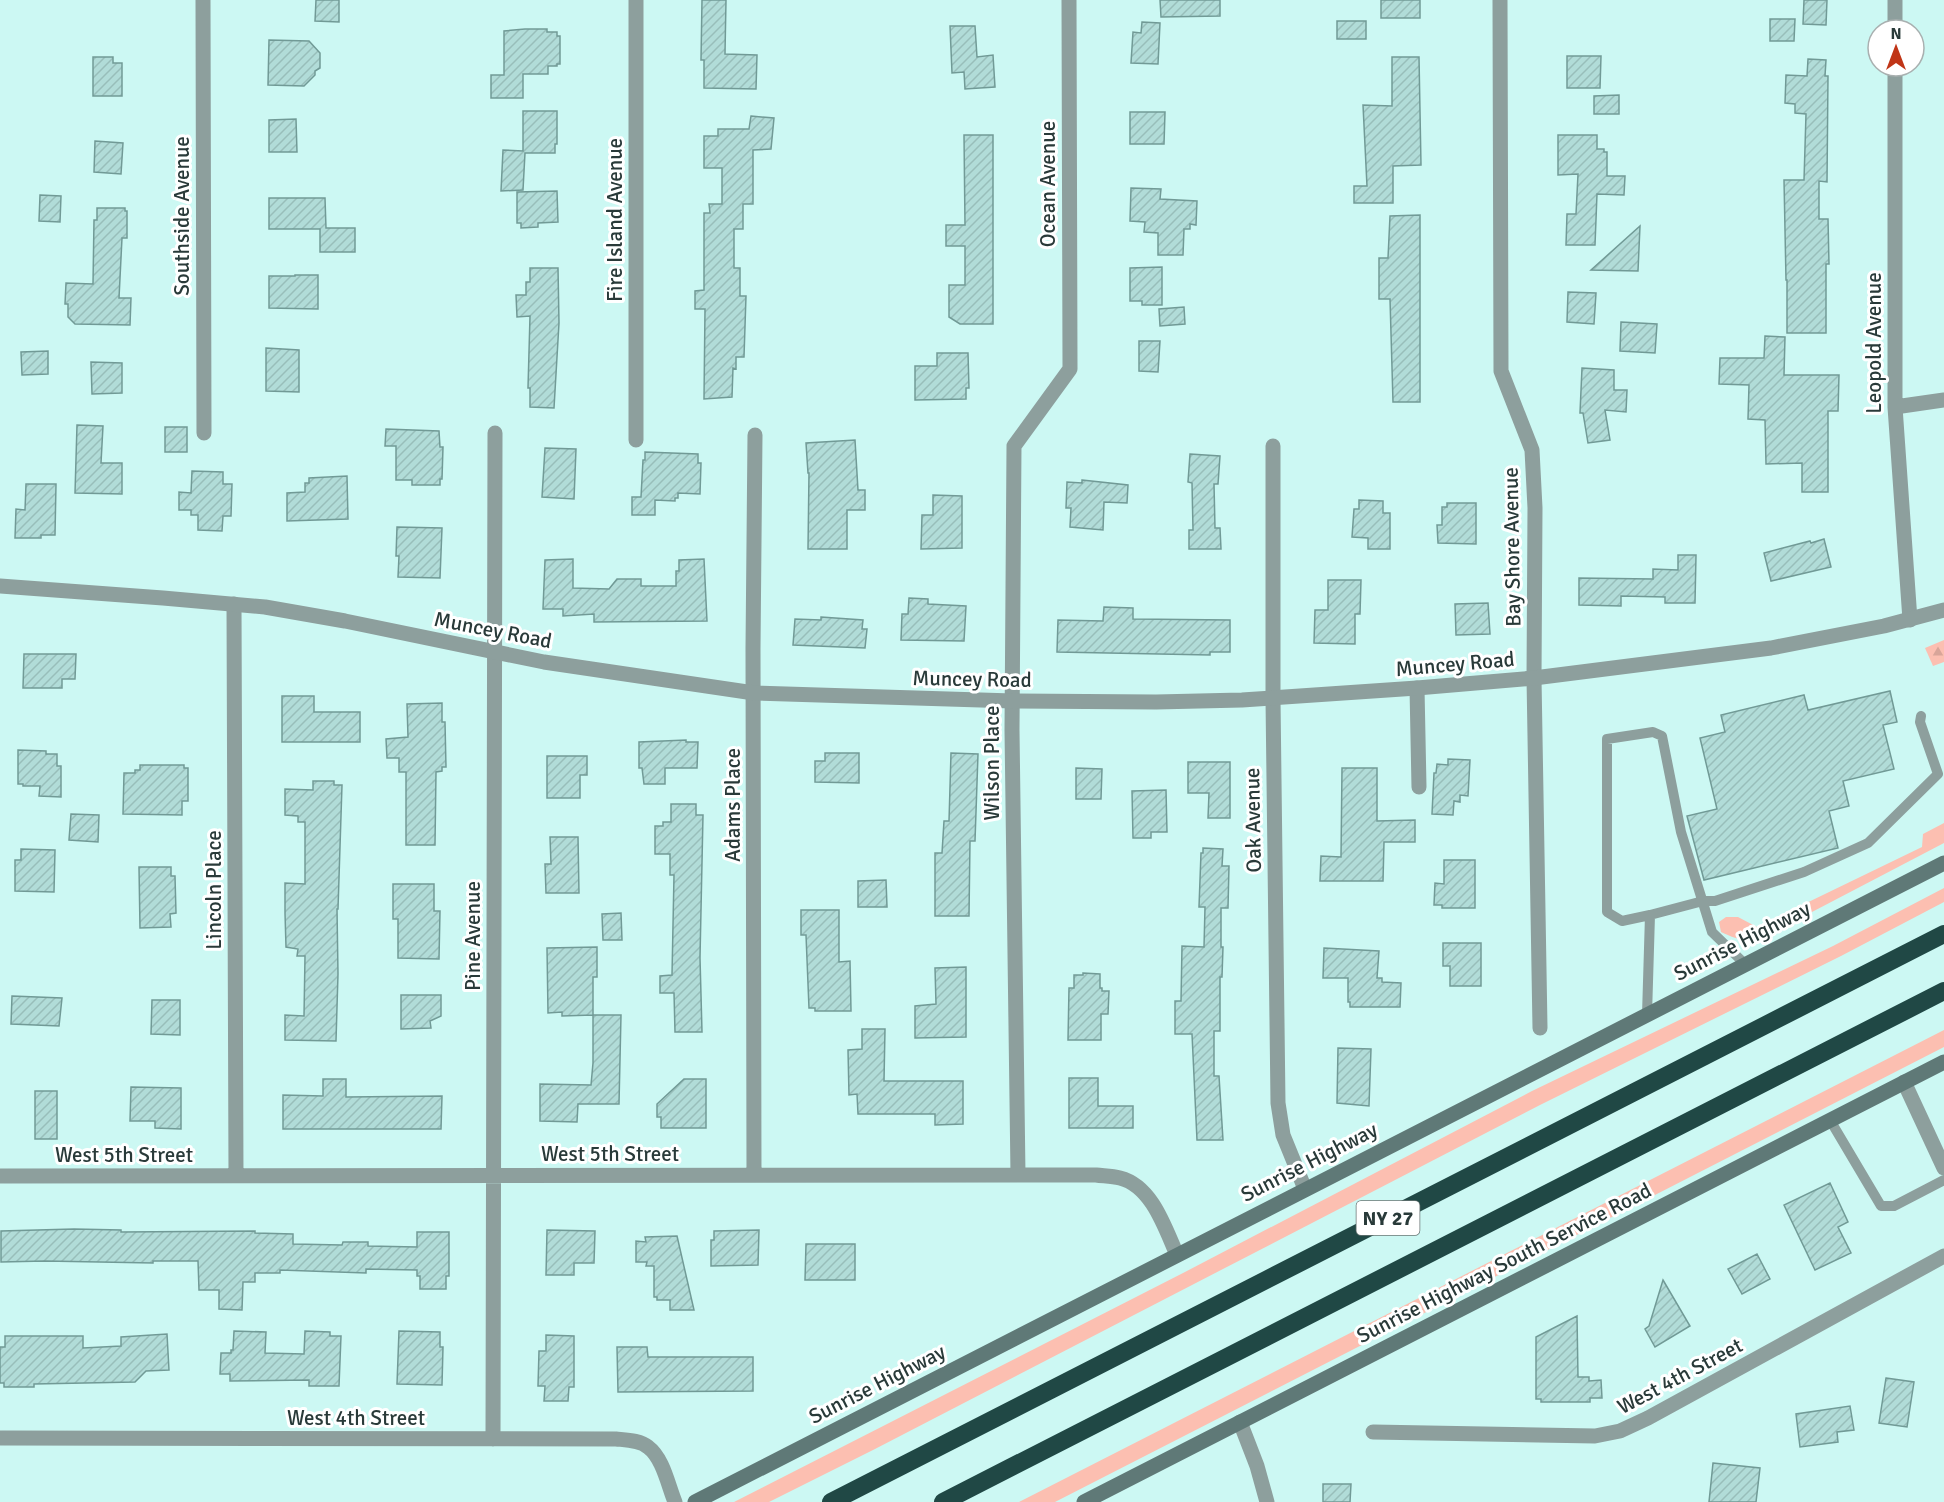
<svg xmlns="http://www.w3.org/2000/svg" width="1944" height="1502" font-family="Signika,sans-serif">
  <defs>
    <pattern id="forest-firs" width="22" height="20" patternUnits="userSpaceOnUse" patternTransform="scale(1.5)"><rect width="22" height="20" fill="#fcbfb1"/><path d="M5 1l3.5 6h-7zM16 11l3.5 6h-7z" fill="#d8a599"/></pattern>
    <pattern id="building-hatch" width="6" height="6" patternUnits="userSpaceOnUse" patternTransform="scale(1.5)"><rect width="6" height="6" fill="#b1dcd8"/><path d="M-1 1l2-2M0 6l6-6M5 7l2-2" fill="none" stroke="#98beba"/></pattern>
  </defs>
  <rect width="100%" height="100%" fill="#ccf8f3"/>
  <path fill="#fcbfb1" d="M1944 823V843L1768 935C1748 942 1740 941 1721 932L1719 922 1726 917H1738L1757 927 1922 847 1923 834Z
    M1944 888V902L1841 956 1540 1105 875 1449 769 1502H734L1185 1272 1532 1091 1833 946Z
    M1944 1030V1047L1055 1502H1019Z"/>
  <path fill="url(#forest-firs)" d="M1944 640V662L1933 666 1925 648Z"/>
  <path fill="url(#building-hatch)" stroke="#719a96" stroke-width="1.5" d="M316 0H339V22L315 21Z
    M702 0H726L725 54 757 55 756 89 704 88V60H701Z
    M1160 0H1220V16L1161 17Z
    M1381 0H1420V18H1381Z
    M1804 0H1827L1826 25 1803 24Z
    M1770 19H1795L1794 41H1770Z
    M1337 21H1366V39H1337Z
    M1142 22 1160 23 1158 64 1131 63 1133 32 1141 33Z
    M950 26H975L977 57 993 55 995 87 965 89 964 72 952 73Z
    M525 29H547V32H557V36H560V64H557V66H548V74H523V98H491V75H504V31Z
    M269 40 309 41 320 53V68L315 71V75L304 86 268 85Z
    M1567 56H1601L1600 88H1567Z
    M93 57H113V63H122V96H93Z
    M1392 57H1419L1421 165 1393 166V203H1354V186H1367L1363 105 1392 106Z
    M1808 59 1826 60 1825 76H1828L1827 182 1819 181V219H1828L1829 264H1826V333H1787V280H1786L1784 180H1804L1806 114 1795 113V104L1785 103 1786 75 1807 76Z
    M1619 95V114H1594V96Z
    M523 111H557V144H555V153H525L523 190 501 191 503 150 523 151Z
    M1130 112H1165L1164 144H1130Z
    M751 116 774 118 771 149 753 150V204H743V229H734V268H740V296H746L744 357H736V369L733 368 732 397 704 399 705 309H695V291L704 290V213H710L709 204H722V168H704V136H718V129H749Z
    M296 119 297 152H269V120Z
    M964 135H993V324H960L949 317V285H965V246H946V225H965Z
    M1558 135H1597V149H1604V152H1607V176H1625L1624 195 1597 194 1595 245H1566L1567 214H1576L1578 174 1558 175Z
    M95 141 123 143 121 174 94 172Z
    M1131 188 1161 189 1160 199 1197 201 1196 225 1190 224V229H1184L1183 255H1158V233L1144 232 1145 222 1130 221Z
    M557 191 558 222 538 223V227L521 228V223H517V192Z
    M40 195 61 196 60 222 39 221Z
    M269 198H325L326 228H355V252H320V229H269Z
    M97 208H125V211H127V238H122L119 298H131L130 325 75 324 68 317V304H65L66 283 93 284 94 220H97Z
    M1420 215V402H1393L1390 299H1379V258H1388L1390 216Z
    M1640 226 1638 271 1591 270Z
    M1162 267V305H1142V301H1130V268Z
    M530 268H558L559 323 554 408 530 407V388H528L530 316 517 317 516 295H526V282H530Z
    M295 275H318V309L269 308V276H295Z
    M1568 292 1596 293 1594 324 1567 322Z
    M1184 307 1185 324 1160 326 1159 309Z
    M1621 322 1657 324 1655 353 1620 351Z
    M1765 336 1785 337 1784 375H1839L1838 411H1828V492H1802V463L1766 464 1765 420 1748 419 1749 385 1719 384 1720 358H1764Z
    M1139 341H1160L1158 372 1139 371Z
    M266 348 299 350V392L266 391Z
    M48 351V374L22 375 21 352Z
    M937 353H968L969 388H966V399L915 400V366H937Z
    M91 362 122 363V393L92 394Z
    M1582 368 1614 370V390H1627L1626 412 1605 410 1610 440 1588 443 1583 413H1580Z
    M77 425 103 426 101 463H122V494L75 493Z
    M165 427H187V452H165Z
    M386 429 439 431 440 447H443L442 479H440V485H412V480H396V446H385Z
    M855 440 858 490H865V510H847V549H808L809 473H808L806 443Z
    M545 448 576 449 574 499 542 497Z
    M645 452 698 454V463H701L700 494 678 493V498H675V501L655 500V515H632V497H641L643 460H645Z
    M1190 454 1220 456 1218 484H1214L1215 528H1220L1221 549H1189V530H1193L1192 483 1188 482Z
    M192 471 223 472V484H232L231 516H223L222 531 198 530V515H191V510H179V492L191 493Z
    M347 476 348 519 287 521V493L305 492V483H309V478Z
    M1082 480 1128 485 1127 503 1104 502 1103 530 1070 527 1071 508H1066L1067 482 1082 483Z
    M26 484H56L55 535H41V538H15L16 509 25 510Z
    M933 495 962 496V548L921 549 922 515H933Z
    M1359 500 1383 501V513H1390V549H1368V538L1352 537 1354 509H1359Z
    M1447 503H1476V544L1438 543 1437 525H1442V507H1447Z
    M397 527 442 528 440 578 398 577 399 556H396Z
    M1824 539 1831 567 1771 581 1764 553 1810 541 1811 543Z
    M1678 555H1696L1695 603H1665V597L1621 596V606L1579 605V578L1653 579V569L1678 570Z
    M573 559V588L609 589 617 579H641V586H676V571H679V560L704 559 707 621 594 622V614L563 616V609H543L545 560Z
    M1328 580H1361L1360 614H1355V644L1314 643 1315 610H1328Z
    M909 598 928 599V604L966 606 964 641 901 640 902 614H908Z
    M1488 603 1490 634 1456 635 1455 604Z
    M1104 607 1133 608V619L1230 620V652H1210V655L1057 652 1058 620 1103 621Z
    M821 617 863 620 862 629H867L865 648 793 645 795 619 821 620Z
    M24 654H76L75 679H62V688H23Z
    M1890 691 1897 722 1883 725 1894 769 1843 781 1849 806 1829 811 1838 848 1704 880 1687 816 1717 809 1700 738 1725 732 1721 715 1804 695 1808 710Z
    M282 696H314V712H360V742H282Z
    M442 703V722H445L446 767H442V771L436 772 435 845H406V772H399V758H387L386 739 408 737 407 704Z
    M686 740V742H698L697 768H665V784H644L642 768H639V742Z
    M18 750 46 751V754H57V766H61V797L39 796 40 786H23V784H18Z
    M825 753H859V783L815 782V761H825Z
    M951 753 978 754 975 841H970L969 916H935V853H942L944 821H949Z
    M547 756H587V775H580V798H547Z
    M1448 759 1470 760 1468 796 1460 795V802L1454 801 1453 815 1432 814 1434 773H1436L1437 764 1448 765Z
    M1188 762H1230V818H1208L1209 793H1188Z
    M140 765H184V768H188V801H182V815L123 814 124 773H135V770H140Z
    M1076 768 1102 769 1101 799H1076Z
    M1342 768H1377V821L1415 820V842H1384L1383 881H1320L1321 856 1341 857Z
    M313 781H334V785H342L338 909H337L338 974 336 1041 285 1040V1015L304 1016 305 956H297L298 949 286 947 285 913V883L305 884V822H298V816L285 815V789L313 790Z
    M1166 790 1167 832H1151V838H1133L1132 791Z
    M671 804H696V815H703L700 958 702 1032H675L674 993H660V976L672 975 674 875H670V854H655V826H663V822H671Z
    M71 814 99 815 98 842 69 840Z
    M550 837H578L579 893H546L545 864H551Z
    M1203 848 1223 849 1222 866H1229L1228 908H1221V947H1223L1222 977H1220V1031H1214V1076H1219L1223 1140H1197L1192 1034H1175V1001H1181L1182 946 1204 947 1205 907H1199L1201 853H1203Z
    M21 849 55 850 54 892 15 891V860H21Z
    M1444 860H1475V908H1442V905H1434L1435 883 1444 884Z
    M139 867H171V876H175L176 913 170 914 171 927 140 928Z
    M886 880 887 907H858V881Z
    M393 884H434V911H440L439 959 398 958V919H393Z
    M801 910H839V962L850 961 851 1011H815V1008H809L806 935H801Z
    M621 913 622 940H603L602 914Z
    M1443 943H1481V986H1450V966H1443Z
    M597 947V977H593V1015H621L619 1104H578L577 1122 540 1121V1084L591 1085 593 1063V1015L562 1016V1012L548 1013 547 948Z
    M1324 948 1379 951 1377 978H1382V982L1401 983 1400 1007H1350V1002H1348V978H1323Z
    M966 967V1037L915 1038V1006L936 1004 935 968Z
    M1083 973 1100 974V988H1102V991H1109L1108 1014H1101V1040H1068L1069 988H1074V975H1083Z
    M401 995H441V1016L430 1021 431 1028 401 1029Z
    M12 996 62 998 59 1026 11 1024Z
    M152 1000H180V1035L151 1034Z
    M862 1029H885L884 1081H963V1124L935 1125V1114H858L857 1094 849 1095 848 1050 862 1049Z
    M1338 1048 1371 1049 1369 1106 1337 1103Z
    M1069 1078H1098V1106H1133V1128H1069Z
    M323 1079H346V1097L442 1096 441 1129H283V1095L323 1096Z
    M684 1079H706V1128H661V1117H657V1104Z
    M131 1087 181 1088V1129L155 1128V1121H130Z
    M35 1091H57V1139H35Z
    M1830 1183 1848 1222 1838 1227 1851 1253 1815 1270 1784 1205Z
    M74 1229 121 1230V1232L255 1231V1233L293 1234V1244L342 1245 343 1242H368V1246L417 1247V1232H449V1276H446V1289H420V1276H417V1270L366 1269V1273L280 1270V1273H255V1282H243L242 1310 219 1309V1290H199L198 1261H153V1263L45 1261 1 1262V1231Z
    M547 1230 595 1231 594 1263H574V1275H546Z
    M759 1230 758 1265 711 1266V1240H714V1231Z
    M677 1236 694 1310H670V1300H657V1297H654V1266H646L647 1262H636V1241L646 1242 645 1237Z
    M806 1244H855V1280H805Z
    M1757 1254 1770 1279 1742 1294 1728 1269Z
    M1663 1280 1690 1326 1655 1347 1645 1329 1649 1326Z
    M1577 1316 1578 1377H1589V1381L1601 1380 1602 1398H1590V1402H1541V1399H1536V1337Z
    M234 1331 266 1332 265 1353 304 1354 305 1331 330 1332V1336H341L339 1386H309V1380L230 1381V1374H220L221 1353H231V1350H233Z
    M399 1331 440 1332V1347H443L442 1385 397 1384Z
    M167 1334 169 1370 146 1371 135 1382 34 1384V1387H4V1383H0V1347H5V1336H83V1348L121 1346V1337Z
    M546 1335 574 1336V1387H569L568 1401H544L545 1386H538L539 1351H546Z
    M617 1347H647L648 1357H753V1391L618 1392Z
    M1886 1378 1914 1382 1907 1427 1879 1423Z
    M1850 1406 1854 1430 1837 1432 1838 1442 1800 1447 1796 1414Z
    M1713 1463 1760 1468 1756 1502H1709Z
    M1323 1484H1351L1350 1502H1323Z"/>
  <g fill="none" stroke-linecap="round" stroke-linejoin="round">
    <path stroke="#8d9f9d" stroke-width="10" d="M1650 915 1622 921 1607 912V739L1653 732 1662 736 1681 832 1712 932 1746 965
      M1647 1015 1650 915 1703 901H1715L1804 872 1868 843 1938 774 1920 722 1921 716
      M1830 1120 1881 1206H1894L1944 1180"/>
    <path stroke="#8d9f9d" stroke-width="15" d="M203 0 204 433
      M636 0V440
      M1500 0 1501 371 1532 450 1535 508 1534 678 1540 1028
      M1895 30V0
      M1895 66V407L1910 620
      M1895 407 1944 400
      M1273 446V699L1278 1103 1283 1135 1305 1189
      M234 604 236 1176
      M1417 688 1419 787
      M1904 1082 1944 1168
      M754 1175 753 648 755 435
      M1018 1175 1012 730 1014 446 1070 369 1069 0
      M0 1176 1096 1175C1104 1176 1112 1176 1120 1178 1152 1186 1165 1228 1177 1255
      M1240 1422 1257 1466 1267 1502
      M1373 1432 1595 1436 1620 1431 1648 1418 1944 1256
      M0 1438 616 1439C627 1440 640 1440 648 1447 663 1458 668 1485 675 1502
      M493 1439 495 433"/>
    <path stroke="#8d9f9d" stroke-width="15" d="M0 586 163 598 265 607 345 621 544 662 754 693 1013 701 1156 702 1242 700 1417 688 1534 678 1771 648 1884 626 1944 610"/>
    <path stroke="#5f7977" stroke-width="15" d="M695 1502 1944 863
      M1084 1502 1944 1062"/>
    <path stroke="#204845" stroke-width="18" d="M831 1502 1944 934
      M943 1502 1944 991"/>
  </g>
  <g text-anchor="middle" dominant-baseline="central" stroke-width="6" stroke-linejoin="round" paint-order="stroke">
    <rect fill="#fff" stroke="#697574" stroke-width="1.5" x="1356.5" y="1201" width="63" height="34" rx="4.5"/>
    <g font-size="20" font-weight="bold" fill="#293a39">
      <text x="1388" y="1218">NY 27</text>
    </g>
    <g font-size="21" fill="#293a39" stroke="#fff">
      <text transform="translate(1048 184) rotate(-90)">Ocean Avenue</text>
      <text transform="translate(182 216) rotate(-90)">Southside Avenue</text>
      <text transform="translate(615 220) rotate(-90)">Fire Island Avenue</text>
      <text transform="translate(1874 343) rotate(-90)">Leopold Avenue</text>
      <text transform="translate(1512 547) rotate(-91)">Bay Shore Avenue</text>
      <text transform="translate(493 630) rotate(11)">Muncey Road</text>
      <text transform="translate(1455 664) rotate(-5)">Muncey Road</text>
      <text transform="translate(972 679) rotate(1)">Muncey Road</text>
      <text transform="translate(992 763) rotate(-90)">Wilson Place</text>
      <text transform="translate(733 805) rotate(-90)">Adams Place</text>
      <text transform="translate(1253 820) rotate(-91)">Oak Avenue</text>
      <text transform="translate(214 890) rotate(-90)">Lincoln Place</text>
      <text transform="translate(473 936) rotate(-90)">Pine Avenue</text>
      <text transform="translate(1742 941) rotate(-27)">Sunrise Highway</text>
      <text x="610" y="1154">West 5th Street</text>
      <text x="124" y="1155">West 5th Street</text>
      <text transform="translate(1309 1162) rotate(-27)">Sunrise Highway</text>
      <text transform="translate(1504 1263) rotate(-27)">Sunrise Highway South Service Road</text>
      <text transform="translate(1680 1376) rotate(-28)">West 4th Street</text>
      <text transform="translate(877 1384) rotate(-27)">Sunrise Highway</text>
      <text x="356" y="1418">West 4th Street</text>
    </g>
  </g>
  <g transform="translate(1896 48)"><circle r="28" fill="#ffffff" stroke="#a9b0b0" stroke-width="1.5"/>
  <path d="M0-4.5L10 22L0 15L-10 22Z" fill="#c03517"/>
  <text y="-9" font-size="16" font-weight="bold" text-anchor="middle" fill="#293a39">N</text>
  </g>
</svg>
